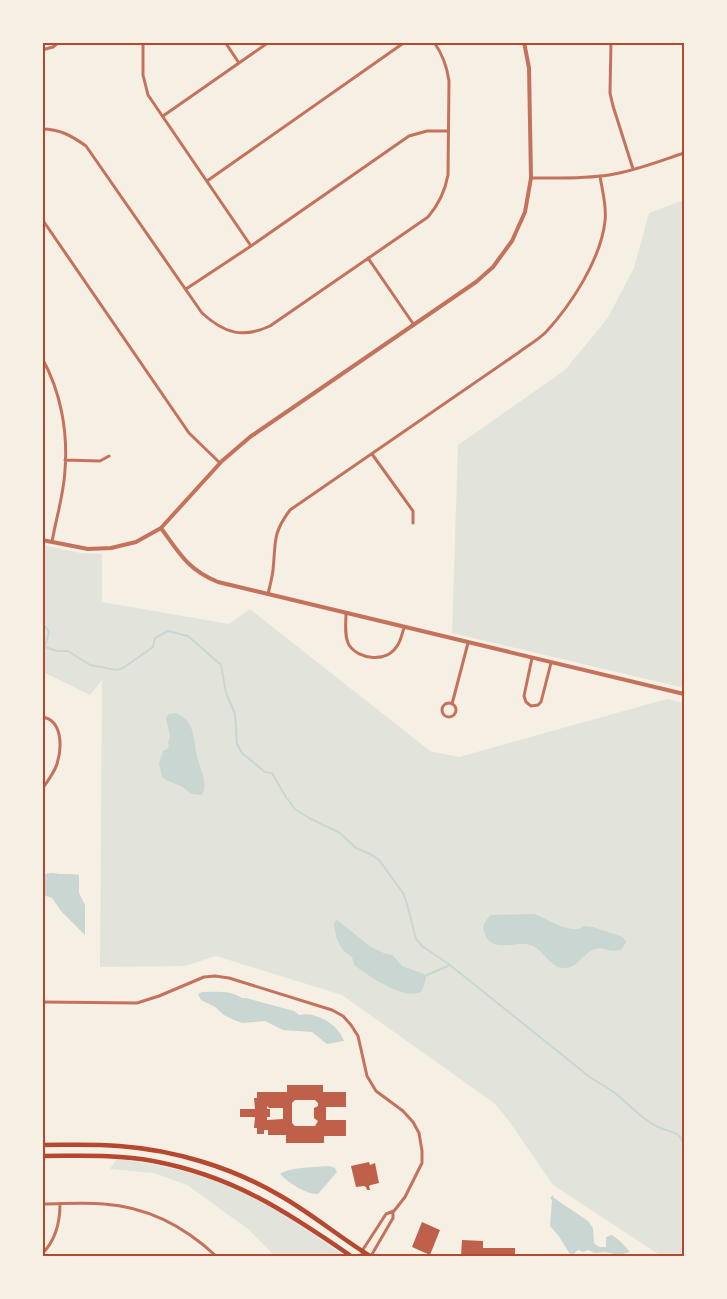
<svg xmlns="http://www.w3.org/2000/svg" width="727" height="1299" font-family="'PT Sans Narrow',sans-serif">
  <rect width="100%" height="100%" fill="#f6efe4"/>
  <path fill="#e2e4dc" d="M684 200V688L452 633 458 445 565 370 607 319 634 268 649 213Z
    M42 545 81 553 102 554V602L229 624 250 609 430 751 459 757 667 699 684 703V1256H661L553 1185 509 1121 494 1103 342 995 216 956 185 966 100 967 102 680 90 695 43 672Z
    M117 1159C165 1165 213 1176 256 1198 287 1215 316 1237 345 1256H275L248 1229 187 1185 154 1173 110 1169Z"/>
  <path fill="#c9d6d2" d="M175 713C197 720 193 743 198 760 201 771 206 779 204 791L201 795 192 794 181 786 166 780 162 777 159 763 163 751 169 748 168 743 170 736 166 718 169 714Z
    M53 873C62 875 71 873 79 875V893L85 905V935L61 911 52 898 43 895V874Z
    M535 914C547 919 573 936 584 926L593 927 623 937 626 942 621 950C618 950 616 951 613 951 607 951 602 946 595 949 583 953 577 969 563 968 552 968 543 951 533 946 518 939 493 955 485 934 481 925 485 921 491 915Z
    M337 920 371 947 386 954 393 955 402 966 424 974 426 979 422 991C405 1002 369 976 354 965L352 957C338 948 336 939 334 923Z
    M202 992C215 992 230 990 242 998H246L294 1011 299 1015C316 1011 339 1025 344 1041L327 1044 312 1032 283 1030 265 1021 243 1023 234 1020 224 1015 215 1007 201 1000 198 994Z
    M329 1166 335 1168 337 1172 318 1194C305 1194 289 1183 280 1174 289 1167 316 1167 329 1166Z
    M553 1195 554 1198 588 1221 593 1228 594 1243 599 1247H606V1237L612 1235 621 1242 630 1252 618 1255 605 1252 595 1253 588 1250 583 1252 578 1250 574 1254H570L558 1235 550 1226 552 1200 550 1198Z"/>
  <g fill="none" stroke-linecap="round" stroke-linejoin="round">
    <path stroke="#c9d6d2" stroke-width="2" d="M42 627 45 626 49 632 45 647 57 651H68L90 665 117 670 123 668 153 647 155 638 168 631 188 636 221 665 226 693 235 714 237 744 242 753 265 772 272 773 286 797 295 809 309 818 340 833 356 848 370 854 379 860 403 893 407 904 416 939 422 946 450 965 591 1078C599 1083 607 1087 615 1093 629 1104 641 1119 658 1127 670 1133 681 1130 684 1147
      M425 976 450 965"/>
  </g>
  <path fill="#bf614a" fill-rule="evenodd" d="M287 1085H323V1092H346V1107H326V1120H346V1136H324V1143H286V1135H268V1130H264V1134H257V1128H254L255 1117H240V1109H255L254 1098H257V1092H287ZM295 1100H315L318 1103V1106L314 1108V1118L318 1121 315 1126H295L292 1123V1103ZM267 1106 269 1108H283V1119L267 1120V1117H270V1109H267Z
    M369 1162 370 1165 375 1163 379 1183 371 1185 369 1186 370 1190H367L366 1187 364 1186 356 1187 351 1166Z
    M422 1222 440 1230 430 1255 412 1247Z
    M462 1240 483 1241V1248H515V1256H461Z"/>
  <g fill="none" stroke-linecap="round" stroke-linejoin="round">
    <path stroke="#c5725c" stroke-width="3" d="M143 42V75L148 95 251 246
      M225 42 239 63
      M611 42 610 93 613 106 633 169
      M42 50 53 47 59 42
      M163 116 269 42
      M42 129C60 129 72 136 86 146L202 313C224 333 242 339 270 326L428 217C439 204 445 192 448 175L449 81C447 66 443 55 434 42
      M531 178C557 178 584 179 609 175 635 171 660 161 684 153
      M207 181 405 42
      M42 219 189 433 220 463
      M368 258 414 325
      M186 289 251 246 409 136 427 131H448
      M42 358C61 392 68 432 65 470 64 494 56 518 52 542
      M372 454 413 511V523
      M65 460 100 461 109 456
      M268 594C270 586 272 578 273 570 276 542 272 534 290 510L518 353C527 346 538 340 546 332 571 305 601 259 605 221 607 206 602 190 600 176
      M346 613C346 623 344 636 349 645 359 660 387 663 397 646 401 641 402 633 404 628
      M532 658 524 696 526 702 531 706 538 705 541 702 551 663
      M442 710a7 7 0 1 1 14 0a7 7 0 1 1-14 0Z
      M452 704 468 643
      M42 717C63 720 62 748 57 764 54 773 48 781 42 789
      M42 1002 137 1003 159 996 204 977 215 976 229 978 332 1010 343 1016 351 1025 358 1036 367 1076 376 1091 403 1111 413 1122 419 1133 422 1151V1163L405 1197 394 1211 386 1214 362 1251V1256
      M42 1204C63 1204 83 1202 104 1204 147 1207 185 1227 216 1256
      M42 1254C56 1240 60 1223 60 1204
      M371 1256 393 1218V1211"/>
    <path stroke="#c5725c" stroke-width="4" d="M161 528C179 553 188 570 218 582L684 694
      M42 540 88 549 111 548 136 542 161 528 222 461 250 437 476 282 493 267 512 241 525 212 531 178 529 68 524 42"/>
    <path stroke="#b5482f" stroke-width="4.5" d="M42 1145C68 1145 94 1144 119 1146 174 1150 231 1167 279 1195 311 1213 339 1237 370 1256
      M42 1156C79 1156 117 1154 153 1161 233 1176 286 1211 351 1256"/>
  </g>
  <rect width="727" height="1299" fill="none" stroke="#f6efe4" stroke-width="88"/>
  <rect x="44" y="44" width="639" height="1211" fill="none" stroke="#b5482f" stroke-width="2"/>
</svg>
